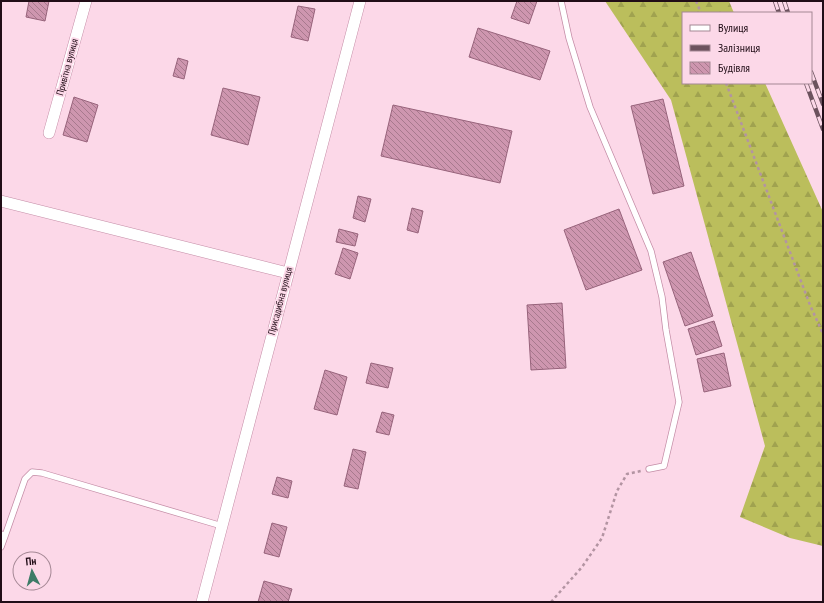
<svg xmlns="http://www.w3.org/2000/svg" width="824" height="603" font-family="'PT Sans Narrow',sans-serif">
  <defs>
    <pattern id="forest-firs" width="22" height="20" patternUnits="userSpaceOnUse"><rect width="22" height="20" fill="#bbbe5c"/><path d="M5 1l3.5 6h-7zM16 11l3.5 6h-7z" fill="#a0a24f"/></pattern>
    <pattern id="building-back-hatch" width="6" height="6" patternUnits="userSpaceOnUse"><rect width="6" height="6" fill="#ce96af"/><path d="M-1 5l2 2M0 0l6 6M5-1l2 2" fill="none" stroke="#a7798d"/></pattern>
  </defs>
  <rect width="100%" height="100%" fill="#fcd8e8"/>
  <path fill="url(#forest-firs)" d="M605 1H729L734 13H683V83H765L823 212V546L790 538 740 517 765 446 671 100Z"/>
  <path fill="url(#building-back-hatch)" stroke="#97637b" d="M29 1H49L45 21 26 17Z
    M517 1H537L529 24 511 18Z
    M298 6 315 9 308 41 291 37Z
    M478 28 550 51 540 80 469 57Z
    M178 58 188 61 184 79 173 76Z
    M223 88 260 97 248 145 211 135Z
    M74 97 98 105 87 142 63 135Z
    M663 99 684 186 653 194 631 106Z
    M393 105 512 131 500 183 381 156Z
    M358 196 371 199 365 222 353 218Z
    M412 208 423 211 418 233 407 230Z
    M619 209 642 270 586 290 564 230Z
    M339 229 358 234 355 246 336 242Z
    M343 248 358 253 350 279 335 274Z
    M691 252 713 316 685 326 663 262Z
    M562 303 566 368 531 370 527 305Z
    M714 321 722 346 696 355 688 329Z
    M724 353 731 386 704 392 697 359Z
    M371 363 393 368 388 388 366 383Z
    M325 370 347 377 337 415 314 409Z
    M382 412 394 415 389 435 376 432Z
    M353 449 366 452 358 489 344 486Z
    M277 477 292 481 288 498 272 494Z
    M272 523 287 527 279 557 264 553Z
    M264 581 292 589 288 602H258Z"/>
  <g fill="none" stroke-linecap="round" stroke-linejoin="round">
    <defs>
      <path id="service" d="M561 1 569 38 590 107 651 251 662 297 666 330 679 402 664 466 649 469
        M1 534 5 536 25 479 32 472 42 473 222 526
        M1 547 5 536"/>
      <path id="minor" d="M49 133 86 1
        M1 201 288 273
        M202 602 360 1"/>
    </defs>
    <use href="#service" stroke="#c48ca6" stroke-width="7"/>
    <use href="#minor" stroke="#c48ca6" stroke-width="12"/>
    <path stroke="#b394a2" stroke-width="2.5" stroke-dasharray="3 3" stroke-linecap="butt" d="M696 1 701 13
      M726 83 810 305 823 334
      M551 602 582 567 602 538 617 491 627 474 641 471"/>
    <use href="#service" stroke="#fff" stroke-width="5.5"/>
    <use href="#minor" stroke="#fff" stroke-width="11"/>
    <defs>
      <path id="rail" d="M775 1 779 13
        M784 1 788 13
        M811 72 823 104
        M806 83 823 129"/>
    </defs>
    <use href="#rail" stroke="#6c525e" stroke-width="4.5"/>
    <use href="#rail" stroke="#fcd8e8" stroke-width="3" stroke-dasharray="9" stroke-linecap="butt"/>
  </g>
  <g text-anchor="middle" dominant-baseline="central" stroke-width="3.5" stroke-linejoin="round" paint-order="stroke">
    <g font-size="10" fill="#210d17" stroke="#fcd8e8">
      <text transform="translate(67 67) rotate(-75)">Привітна вулиця</text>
      <text transform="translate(280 301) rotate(-75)">Присадибна вулиця</text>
    </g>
  </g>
  <rect width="824" height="603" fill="none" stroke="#210d17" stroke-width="4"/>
  <rect x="682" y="12" width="130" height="72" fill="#fcd8e8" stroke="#a48794"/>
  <rect x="690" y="25" width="20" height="6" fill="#ffffff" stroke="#a48794"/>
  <text x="718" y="32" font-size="12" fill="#210d17">Вулиця</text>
  <rect x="690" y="45" width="20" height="6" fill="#6c525e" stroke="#a48794"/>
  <text x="718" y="52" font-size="12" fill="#210d17">Залізниця</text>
  <rect x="690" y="62" width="20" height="12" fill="url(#building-back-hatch)" stroke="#a48794"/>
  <text x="718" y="72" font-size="12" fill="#210d17">Будівля</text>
  <g transform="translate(32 571) rotate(354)"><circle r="19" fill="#fcd8e8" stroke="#a48794"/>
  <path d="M0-3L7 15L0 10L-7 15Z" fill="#3d7b67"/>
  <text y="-6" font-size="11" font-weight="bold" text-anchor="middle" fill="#210d17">Пн</text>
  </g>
</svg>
